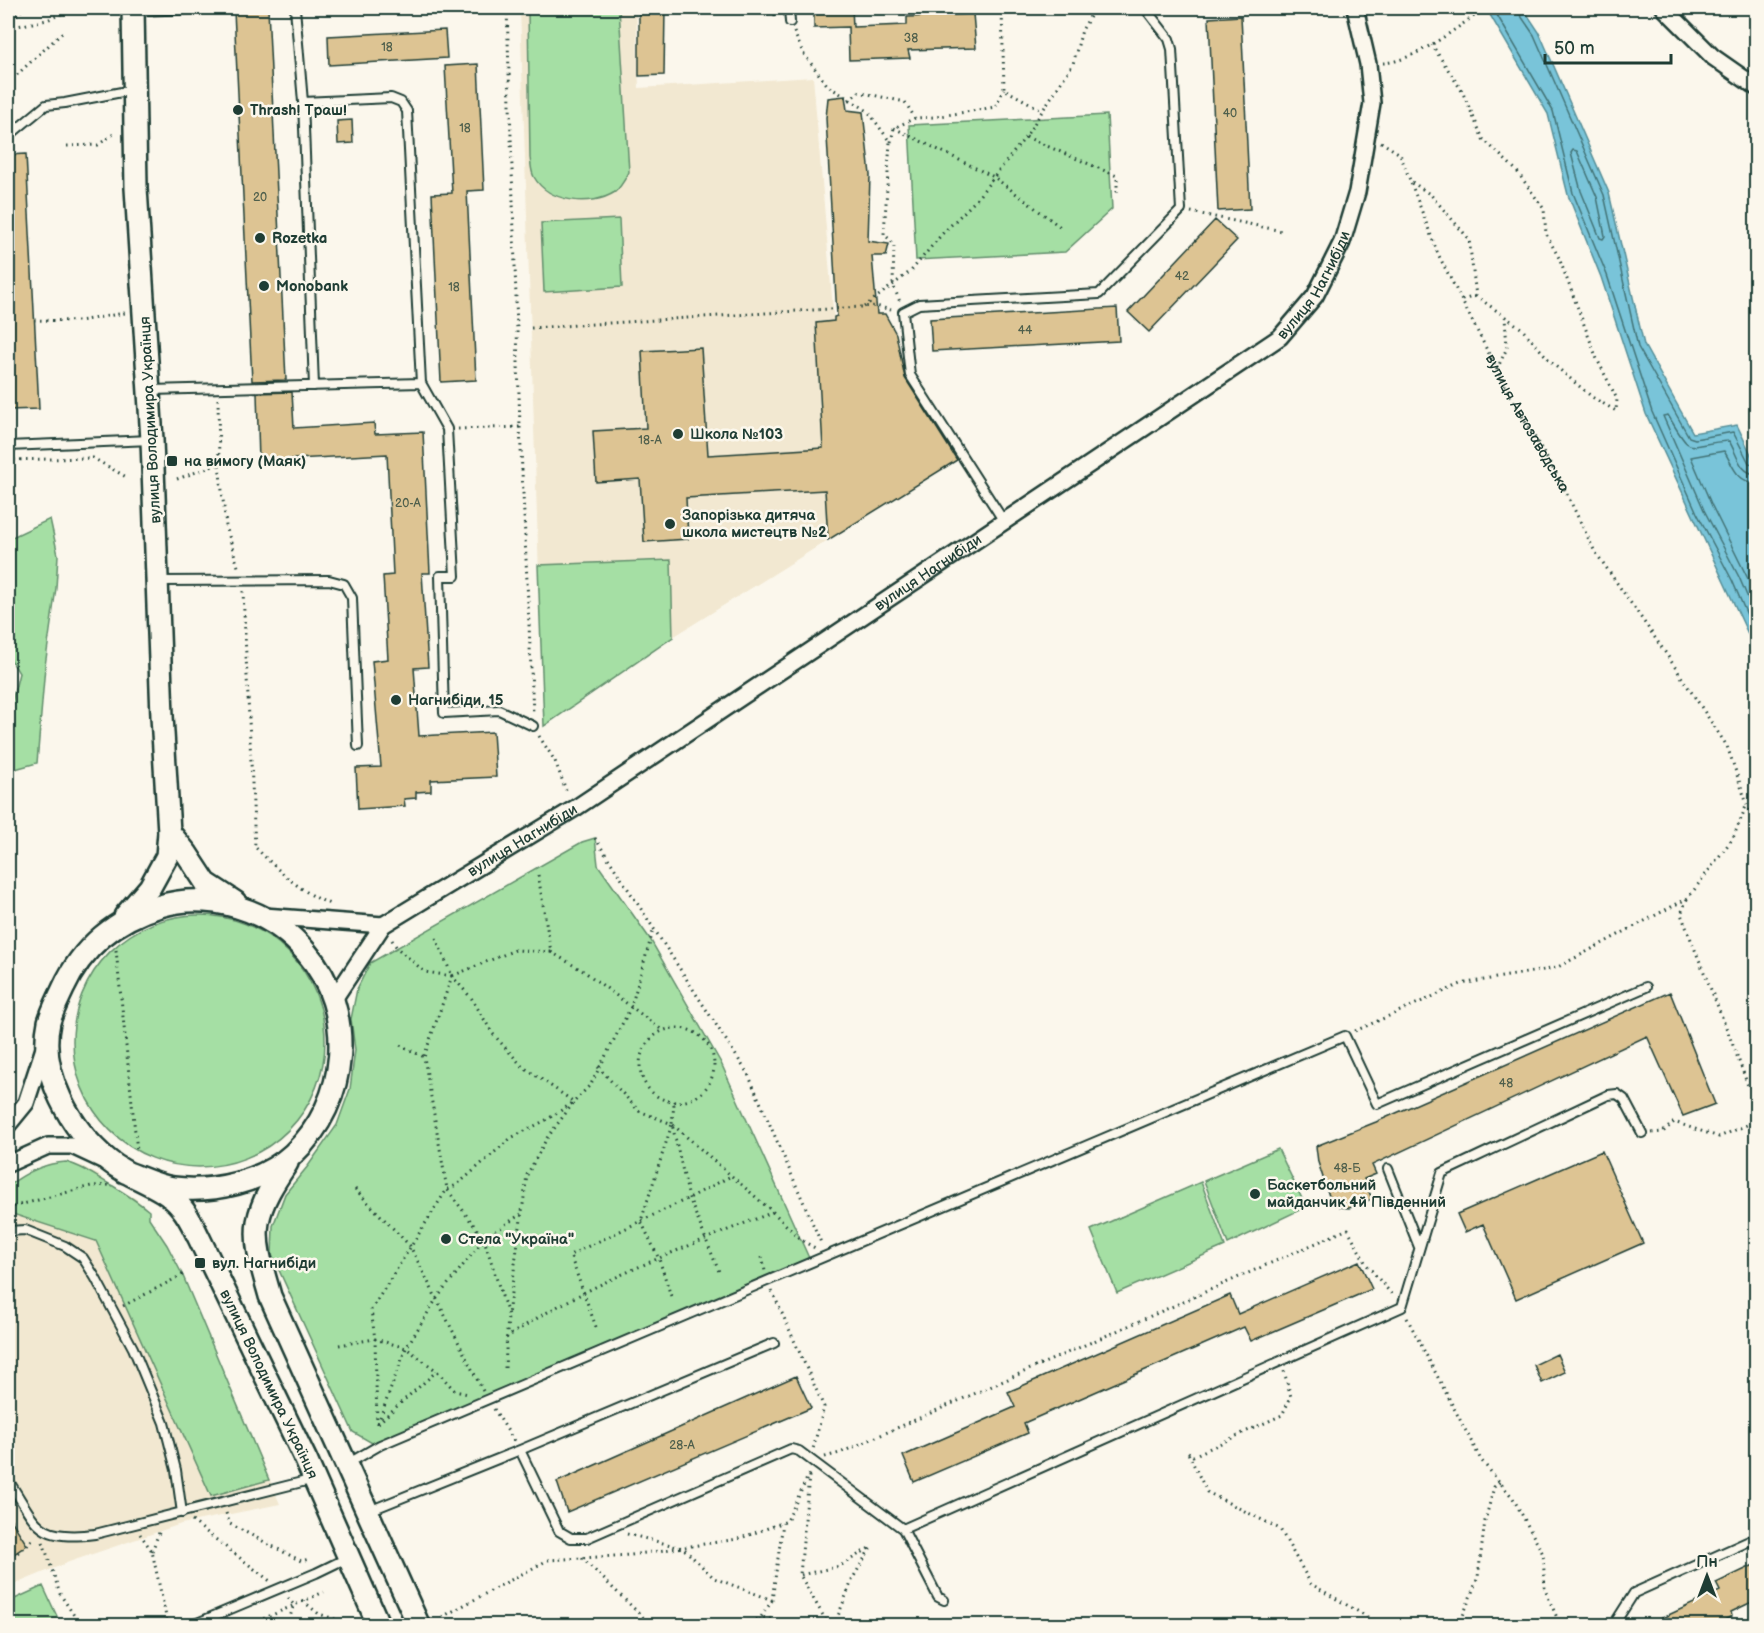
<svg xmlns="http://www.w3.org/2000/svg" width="1764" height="1633" font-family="'Balsamiq Sans',sans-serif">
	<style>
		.built { fill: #f2e8d1 }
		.green { fill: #a5dfa4; stroke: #628e6c; stroke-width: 1.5 }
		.water { fill: #79c4d9; stroke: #558e97; stroke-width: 1.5 }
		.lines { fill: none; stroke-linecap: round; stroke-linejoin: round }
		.shore { stroke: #437376; stroke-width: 1.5 }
		.building { fill: #ddc493; stroke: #1f3d34; stroke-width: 1.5 }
		.lane-casing { stroke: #1f3d34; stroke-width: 12 }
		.street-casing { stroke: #1f3d34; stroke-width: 20 }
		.secondary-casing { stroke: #1f3d34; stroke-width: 26 }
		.path { stroke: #1f3d34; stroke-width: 3; stroke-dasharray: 1.5 4.5; stroke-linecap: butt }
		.lane { stroke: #fbf7ec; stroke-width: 8 }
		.street { stroke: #fbf7ec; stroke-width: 15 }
		.secondary { stroke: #fbf7ec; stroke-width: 21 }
		.poi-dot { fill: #1f3d34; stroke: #fbf7ec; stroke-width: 2 }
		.labels { text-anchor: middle; stroke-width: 5; stroke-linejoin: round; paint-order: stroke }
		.number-label { font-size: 12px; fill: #4e5f4c }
		.poi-label { font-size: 15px; font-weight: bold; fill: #1f3d34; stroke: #fbf7ec; text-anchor: start }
		.street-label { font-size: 15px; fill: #1f3d34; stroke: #fbf7ec }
	</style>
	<rect width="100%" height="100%" fill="#fbf7ec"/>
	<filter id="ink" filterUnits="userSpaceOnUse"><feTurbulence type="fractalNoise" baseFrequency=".0167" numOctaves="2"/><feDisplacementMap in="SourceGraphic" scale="12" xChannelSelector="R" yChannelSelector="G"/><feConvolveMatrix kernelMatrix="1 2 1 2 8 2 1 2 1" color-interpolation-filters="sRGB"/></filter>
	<g filter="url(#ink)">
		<path class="built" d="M520,8h116l3,80 174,-11 21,244 -17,2 11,217 -155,97 -129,89z
			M66,1162l16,4 18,10 10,9 25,13 14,13v7l18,27 16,31 97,228 -99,20 -112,38 -61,25v-401l10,-8 32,-15z"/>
		<path class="green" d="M528,8h91l10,164c-4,7 -8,15 -14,20 -23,15 -66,11 -81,-15 -3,-5 -3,-13 -4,-19z
			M1107,115l5,94 -47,43 -149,8 -7,-135z
			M619,219l3,68 -78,5 -3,-69z
			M50,519l8,36 -2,33 -11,78 -8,97 -29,8v-53l11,-45 -11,-18 1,-35 -1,-1v-80z
			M671,560l2,77 -129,89 -6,-161z
			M595,838l3,27 52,74 71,124 88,195 -321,141 -116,44 -19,-11 -81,-177 1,-29 12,-32 23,-28 29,-41 13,-36 5,-39 -4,-31 6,-30 13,-26 212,-121z
			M73 1041a126 126 0 1 1 252 0a126 126 0 1 1-252 0Z
			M1278,1149l28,58 -78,37 -24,-63z
			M66,1162c21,6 28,14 47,24 13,8 24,15 36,25v7l18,27 16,31 86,204 -58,16 -115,-255 -86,-28 -2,2v-29c17,-13 36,-23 58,-24z
			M1201,1182l24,64 -108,47 -26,-63z
			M43,1586l18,39h-53v-23z"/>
		<path class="water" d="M1486,8h37l16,24 70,161 35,152 49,88 44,-8 19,40v186l-110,-237 -45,-137 -33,-82 -20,-81z"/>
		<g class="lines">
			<path class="shore" d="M1493,8l60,103 20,82 34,82 45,137 45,101 35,67 24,56
				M1519,8v5l15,22 70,160 34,152 51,90 6,2 38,-7 16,31 7,3
				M1573,150l4,1 20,46 8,39 -2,3 -3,-1 -19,-47 -10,-38z
				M1756,474c-17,-1 -19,-21 -27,-33 -44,2 -35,19 -61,-26l-5,1 41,94 35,67 17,40
				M1756,483c-20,-1 -23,-18 -32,-32l-33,6 21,49 44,89"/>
		</g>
		<path class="building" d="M639,8h26l-1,67 -25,1z
			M814,8h38l1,19 54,-2v-8l66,-3 3,34 -68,2 2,8 -61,2 -1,-33 -34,1z
			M268,9l18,371 -34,1 -18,-370z
			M1241,16l9,193 -32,2 -9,-193z
			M445,30l2,28 -118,7 -1,-29z
			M478,64l6,126 -17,1 9,189 -35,2 -9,-188 20,-1 -7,-127z
			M845,96l2,14 16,2 7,63 -2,66 21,3 -3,12h-14l5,58h8l11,20 9,44 52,82 -129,80 -3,-50 -139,8 2,41 -44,3 -4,-63 -44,3 -3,-51 53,-3 -4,-77 59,-3 7,107 115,-7 -7,-125 18,-2v-4l3,-1 -11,-198 2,-20z
			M352,120l1,23 -15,1 -1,-23z
			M26,154l13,255 -31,1v-255z
			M1215,220l22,20 -88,92 -21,-20z
			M1117,308l2,33 -187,10 -2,-32z
			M292,392l2,36 80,-5 1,11 48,-2 7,141h-8l6,94 -14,1 5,68 74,-4 3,45 -65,3v11l-15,1v6l-12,1 1,7 -47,3 -2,-41 25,-1 -9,-106 16,-2 -5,-83 10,-1 -6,-121 -128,7 -2,-68z
			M1670,992l45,112 -32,12 -36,-80 -275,129 4,9 -12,5 8,20 -23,9 -9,-1 -11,-11 -11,-34 -2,-16 60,-24z
			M1602,1151l41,92 -127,56 -33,-75 -18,8 -8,-18z
			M1359,1261l13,28 -121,52 -7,-14 -220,96 4,10 -114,49 -11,-26 112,-49 -7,-15 222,-97 8,19z
			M1557,1354l8,18 -23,11 -8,-18z
			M796,1376l15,32 -244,104 -10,-30z
			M8,1515l19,30 -19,13z
			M1756,1564v36l-25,12 1,4 -19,10h-68l75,-35 -4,-8z"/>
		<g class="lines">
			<g class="lane-casing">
				<path id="lane" d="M295,8l8,94 11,284
					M789,8l1,14
					M135,11l90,-3
					M303,102l88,-4 10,4 6,9 14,272
					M8,134h3l35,-29 19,-2 67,-13
					M151,390l270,-7 26,46 8,147h-15l4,137 55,-3 34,16
					M8,446l143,-6
					M1003,520l-93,-145 -7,-63 16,-8 180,-10 82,-84 -9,-161 -3,-10 -24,-31
					M159,581l170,-1 15,4 8,14 6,148
					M1388,1169l31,78
					M8,1231l17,-1 40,16 18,12 12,19 38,71 31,75 12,47 6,43
					M520,1450l39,81 12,7h16l204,-89 8,2 104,78 499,-222 40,-134 166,-78 9,-1 7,5 18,34
					M349,1463l31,-18 965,-409 32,68 269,-117
					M8,1480c30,45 27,61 87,54l219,-55
					M369,1511l151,-61 254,-107
					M903,1529l35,68 6,3
					M190,1626l126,-53 31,-15
					M1613,1626l21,-33 122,-55"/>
			</g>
			<g class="street-casing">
				<g id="street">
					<path d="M1664,8l49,49 43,30"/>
					<path d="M264,916l119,9"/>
					<path id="s2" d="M334,999l49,-74 194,-118 703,-470 35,-41 27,-54 15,-50 15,-89 -4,-39 -13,-56"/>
					<path d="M8,1125l18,-22 18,-55"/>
					<path d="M8,1164l40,-18h24l30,14"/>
				</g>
			</g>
			<g class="secondary-casing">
				<g id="secondary">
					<path d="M169,832l18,22 19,29 29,19"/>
					<path d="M125,916l25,-29 17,-31 2,-24 -7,-116 -10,-276 -16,-252 -3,-180"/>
					<path d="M287,1163c-12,18 -25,37 -29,59 -4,24 6,52 12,74l149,330"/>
					<path id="s3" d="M125,1172c15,5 32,14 48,16 40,5 90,-6 120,-34 56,-52 64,-143 13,-202 -15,-18 -34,-32 -57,-41 -28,-11 -60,-14 -89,-5 -44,13 -78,41 -97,83 -5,11 -11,22 -14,33 -11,51 22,108 60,139 22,18 54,24 72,46 8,9 13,21 18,31l107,222 73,166"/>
				</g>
			</g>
			<g class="path">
				<path d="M757,8l20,9"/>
				<path d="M1002,8l2,81 38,21"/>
				<path d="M1465,8l8,8"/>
				<path d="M8,9l11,-1"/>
				<path d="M8,24l15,-16"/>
				<path d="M8,28l39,-8 14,-6"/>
				<path d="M794,32l9,21 25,33 40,25 22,31 -6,92 10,10 -1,41 7,17"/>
				<path d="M1383,63c34,-2 75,-37 103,-55"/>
				<path d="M8,83l54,-50"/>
				<path d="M849,100l10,-8 46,10 10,16"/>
				<path d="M894,128l100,49 69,52"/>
				<path d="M1026,137l91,39v21"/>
				<path d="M891,142l3,-14 21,-10 20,-1 60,-10 9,-18"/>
				<path id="s1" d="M1381,142l19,12 38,100 73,143 51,87 32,66 73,105 60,91 20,58 9,20"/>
				<path d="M67,146l31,-1 17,-12"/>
				<path d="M1412,182l19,13 38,44 7,57 45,32 32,36 39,33 24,14 1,-12 -20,-40 -38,-101 -13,-24 -2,-25 -28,-39 -33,-31 -21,-48 -30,-46"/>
				<path d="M1191,212l91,19"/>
				<path d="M1462,300l14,-4"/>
				<path d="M864,307l47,-36 31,-37 33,-33 49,-62 49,-75 9,-34 13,-22"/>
				<path d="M34,320l45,1 46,-8"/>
				<path d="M531,328l345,-22 15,4"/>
				<path d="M1497,369l10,-21 -2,-31"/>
				<path d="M218,399l1,65 7,62 13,44"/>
				<path d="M520,427l13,286"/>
				<path d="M458,429l62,-2 -13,-419"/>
				<path d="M8,460l85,-2 35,20"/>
				<path d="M177,479l42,-15"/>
				<path d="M243,591l12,256c23,23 45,45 75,57"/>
				<path d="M539,736l16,25 11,29"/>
				<path d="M595,838l153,236 74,171"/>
				<path d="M1687,899l-6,15c25,65 53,129 75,195"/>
				<path d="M436,938l16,38 63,-26 36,2 -13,-77"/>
				<path d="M392,940l5,8 28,24 27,4"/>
				<path d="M116,950l21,201"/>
				<path d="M551,952l34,20 77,58"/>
				<circle cx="677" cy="1065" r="37"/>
				<path d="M1355,1031l106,-47 95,-16 132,-70 45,-60 14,-34"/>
				<path d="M400,1045l24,12"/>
				<path d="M598,1067l41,44 33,13 2,-20"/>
				<path d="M673,1125l100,87 28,28 14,8"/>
				<path d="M1652,1133l11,-1 11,-10 45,15 37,-16"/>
				<path d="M355,1189l55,57 73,145"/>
				<path d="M8,1208l83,-22 19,-1"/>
				<path d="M762,1257l3,14"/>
				<path d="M772,1291l52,116 -11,42"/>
				<path d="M671,1296l-12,-37 -18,-38 31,-97 17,74 31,76"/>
				<path d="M123,1306l63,-33"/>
				<path d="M1407,1318l74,142 32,38 30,56 2,36 13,30 8,6"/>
				<path d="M596,1327l-26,-72 119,-57 42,-22"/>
				<path d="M506,1338c79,-54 178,-90 267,-126"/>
				<path d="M339,1345l36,-6 31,9 31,23 18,20 13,3"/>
				<path d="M505,1368l3,-53 -24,-76 -37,-50 -23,-132 28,-81 20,23 21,35 29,32 52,36 -27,36 -20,37 -19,140"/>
				<path d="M1284,1371l7,26 -9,18 -89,41 -6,-5 20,41 73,37 31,55 72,42"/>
				<path d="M494,1409l20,32"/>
				<path d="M378,1423l28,-75 31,-50 47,-59 37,-25"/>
				<path d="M378,1423l59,-52"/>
				<path d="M377,1424l-2,-85 -4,-29 76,-121 10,-4 54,-47 37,-19 26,-17 17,-18 40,-77 23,-79"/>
				<path d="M825,1457l15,-4 508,-224 18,35 28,33"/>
				<path d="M809,1476l-9,99 29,51"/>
				<path d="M226,1513l4,11 71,37 8,-2"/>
				<path d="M192,1521l78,60"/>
				<path d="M140,1534l12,17 16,75"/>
				<path d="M627,1534l56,14 31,30 58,22 11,-77"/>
				<path d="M43,1542l17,52 21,32"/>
				<path d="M152,1551l8,-21"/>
				<path d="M582,1558l70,68"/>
				<path d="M8,1560l21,-16 5,-8"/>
				<path d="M801,1575l39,-9 31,-19 -18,31 -19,48"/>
				<path d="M303,1601l16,13 19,6"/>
				<path d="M442,1617l106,-57 83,-5 107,-16 49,-18 23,-49"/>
				<path d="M247,1626l77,-34"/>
				<path d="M287,1626l7,-21 -6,-7"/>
				<path d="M746,1626l15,-9 11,-16"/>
				<path d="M758,1626l3,-9 44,9"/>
				<path d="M1459,1626l19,-49 7,-56 9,-34 6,-5"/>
			</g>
			<use href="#lane" class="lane"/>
			<use href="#street" class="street"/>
			<use href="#secondary" class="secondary"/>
		</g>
	</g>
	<g class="poi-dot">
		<circle cx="238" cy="110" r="6"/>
		<circle cx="260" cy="238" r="6"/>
		<circle cx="264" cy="286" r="6"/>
		<circle cx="678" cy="434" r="6"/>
		<rect x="166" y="455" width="12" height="12" rx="3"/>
		<circle cx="670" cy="524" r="6"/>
		<circle cx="396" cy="700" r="6"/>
		<circle cx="1255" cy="1194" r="6"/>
		<circle cx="446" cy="1239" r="6"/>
		<rect x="194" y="1257" width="12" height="12" rx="3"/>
	</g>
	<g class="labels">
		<g class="number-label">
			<text x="911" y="42">38</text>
			<text x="387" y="51">18</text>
			<text x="1230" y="117">40</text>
			<text x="465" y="132">18</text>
			<text x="260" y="201">20</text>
			<text x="1182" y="280">42</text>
			<text x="454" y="291">18</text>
			<text x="1025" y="334">44</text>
			<text x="650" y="444">18-А</text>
			<text x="408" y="507">20-А</text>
			<text x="1506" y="1087">48</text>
			<text x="1347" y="1172">48-Б</text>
			<text x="682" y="1449">28-А</text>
		</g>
		<g class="poi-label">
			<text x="250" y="115">Thrash! Траш!</text>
			<text x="272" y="243">Rozetka</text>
			<text x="276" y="291">Monobank</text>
			<text x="690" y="439">Школа №103</text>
			<text x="184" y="466">на вимогу (Маяк)</text>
			<text x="682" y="520">Запорізька дитяча<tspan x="682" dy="17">школа мистецтв №2</tspan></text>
			<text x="408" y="705">Нагнибіди, 15</text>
			<text x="1267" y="1190">Баскетбольний<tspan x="1267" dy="17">майданчик 4й Південний</tspan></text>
			<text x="458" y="1244">Стела "Україна"</text>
			<text x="212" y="1268">вул. Нагнибіди</text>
		</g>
		<g class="street-label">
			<text dy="5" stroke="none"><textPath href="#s2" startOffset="1224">вулиця Нагнибіди</textPath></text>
			<text transform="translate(150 420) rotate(-93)" y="5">вулиця Володимира Українця</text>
			<text dy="5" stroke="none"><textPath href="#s1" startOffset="321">вулиця Автозаводська</textPath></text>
			<text dy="5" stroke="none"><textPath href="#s2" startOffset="738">вулиця Нагнибіди</textPath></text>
			<text dy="5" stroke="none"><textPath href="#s2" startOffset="252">вулиця Нагнибіди</textPath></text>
			<text dy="5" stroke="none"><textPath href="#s3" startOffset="1174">вулиця Володимира Українця</textPath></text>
		</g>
	</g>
	<rect width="1764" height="1633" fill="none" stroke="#fbf7ec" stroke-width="30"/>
	<rect x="15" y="15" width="1734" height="1603" fill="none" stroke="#1f3d34" stroke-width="2" filter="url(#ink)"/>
	<g transform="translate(1707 1576)" stroke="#fbf7ec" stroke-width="4.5" paint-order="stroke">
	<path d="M0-4.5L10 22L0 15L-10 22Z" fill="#1f3d34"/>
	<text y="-9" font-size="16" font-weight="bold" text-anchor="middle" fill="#1f3d34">Пн</text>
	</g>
	<path d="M1545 54v9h126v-9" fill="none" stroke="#1f3d34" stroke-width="3"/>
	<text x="1554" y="54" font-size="18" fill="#1f3d34" stroke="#fbf7ec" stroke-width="4.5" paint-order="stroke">50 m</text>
</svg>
